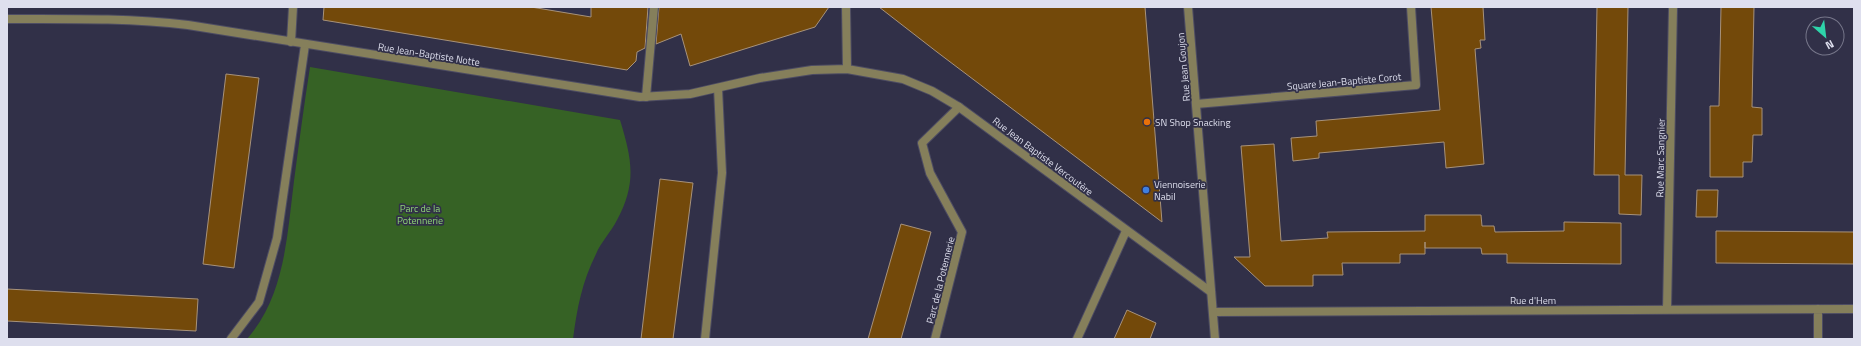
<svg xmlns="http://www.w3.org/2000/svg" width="1861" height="346" font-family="'Titillium Web',sans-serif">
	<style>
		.green { fill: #366225 }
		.building { fill: #73490a; stroke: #a7927b }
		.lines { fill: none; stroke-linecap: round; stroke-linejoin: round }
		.service-casing { stroke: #4d4c63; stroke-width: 10 }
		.minor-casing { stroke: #4d4c63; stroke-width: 10 }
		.tertiary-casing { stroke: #4d4c63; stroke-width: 10 }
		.service { stroke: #857f5b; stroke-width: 8 }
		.minor { stroke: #857f5b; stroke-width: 8 }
		.tertiary { stroke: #857f5b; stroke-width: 8 }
		.food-dot { fill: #e8710a; stroke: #313048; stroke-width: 1.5 }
		.shop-dot { fill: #3f7fe0; stroke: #313048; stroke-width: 1.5 }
		.labels { text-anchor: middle; stroke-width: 3.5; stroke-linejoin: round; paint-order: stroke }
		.street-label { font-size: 10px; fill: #dedfee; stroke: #313048 }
		.poi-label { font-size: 10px; fill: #dedfee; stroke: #313048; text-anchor: start }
		.park-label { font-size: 10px; fill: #8fd476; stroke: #313048 }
	</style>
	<rect width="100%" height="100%" fill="#313048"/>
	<path class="green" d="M310,67l310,53c12,39 17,63 -3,100 -6,12 -16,22 -21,34 -14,28 -19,54 -23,85h-326c38,-43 40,-103 47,-158 5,-38 10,-76 16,-114z"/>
	<path class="building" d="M324,7h207l60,10v-10h57l-3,41 -8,4 -1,9 -9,9 -304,-50z
		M659,7h170l-14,20 -125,39 -9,-32 -25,10z
		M879,7h266l17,215 -225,-170z
		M1431,7h52l2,33h-5l1,8 -6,1 9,115 -38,4 -2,-26 -125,11v5l-26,3 -2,-23 26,-2 -1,-15 124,-11z
		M1597,7h31l-3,168h17l-1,40 -22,-1v-39h-25z
		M1721,7h33l-2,100 10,1v27h-9l-1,27h-9v15h-33v-71h9z
		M226,74l33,4 -25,190 -31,-4z
		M1274,144l7,97 47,-3 -1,-6 98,-1v-16h56l1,11h12l1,6 69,-1v-9l57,1v41l-114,-1v-9h-25l-1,-6h-56v-6v12h-25v9h-58l1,12h-30v11h-48l-31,-29h16l-9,-111z
		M660,179l33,4 -20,156h-32z
		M1697,190h21l-1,27h-21z
		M901,224l30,8 -30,107h-33z
		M1716,231l138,1v32l-138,-1z
		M7,289l191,10 -2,32 -189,-10z
		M1127,310l29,13 -6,16h-36z"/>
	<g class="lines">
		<g class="service-casing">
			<path id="service" d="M646,97l8,-90
				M231,339l28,-37 18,-64 28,-193
				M705,339l17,-166 -4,-85
				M935,339l27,-107 -32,-59 -8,-30 37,-36
				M1077,339l49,-108"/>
		</g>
		<g class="minor-casing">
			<path id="minor" d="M846,7l1,62
				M7,19c61,0 121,-1 181,6l452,72 50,-3 70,-16 52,-8 35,-1 56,10 29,12 27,16 252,185
				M291,42l2,-35
				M1196,104l220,-19 -5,-78
				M1818,309v30
				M1667,310l6,-303
				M1213,312l641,-3"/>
		</g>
		<g class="tertiary-casing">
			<path id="tertiary" d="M1188,7l27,332"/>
		</g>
		<use href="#service" class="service"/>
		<use href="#minor" class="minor"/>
		<use href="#tertiary" class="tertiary"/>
	</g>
	<circle class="food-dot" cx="1147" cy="122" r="4"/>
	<circle class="shop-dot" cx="1146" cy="190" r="4"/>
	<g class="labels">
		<g class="street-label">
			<text transform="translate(429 54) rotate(9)" y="4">Rue Jean-Baptiste Notte</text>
			<text transform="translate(1183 67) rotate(-95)" y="4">Rue Jean Goujon</text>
			<text transform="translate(1344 81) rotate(-5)" y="4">Square Jean-Baptiste Corot</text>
			<text transform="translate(1043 156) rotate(37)" y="4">Rue Jean Baptiste Vercoutère</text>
			<text transform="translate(1660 158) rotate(-89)" y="4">Rue Marc Sangnier</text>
			<text transform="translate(940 280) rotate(-76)" y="4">Parc de la Potennerie</text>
			<text x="1533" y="304">Rue d'Hem</text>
		</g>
		<g class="poi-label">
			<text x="1155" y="126">SN Shop Snacking</text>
			<text x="1154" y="188">Viennoiserie<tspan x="1154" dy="12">Nabil</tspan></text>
		</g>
		<g class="park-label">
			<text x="420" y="212">Parc de la<tspan x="420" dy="12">Potennerie</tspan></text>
		</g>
	</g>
	<rect width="1861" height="346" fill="none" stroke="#dedfee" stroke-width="16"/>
	<g transform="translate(1825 36) rotate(152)"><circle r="19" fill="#313048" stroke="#76768a"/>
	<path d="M0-3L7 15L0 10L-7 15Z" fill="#2ed4aa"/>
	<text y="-6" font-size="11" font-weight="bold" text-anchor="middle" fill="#dedfee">N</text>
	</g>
</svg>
